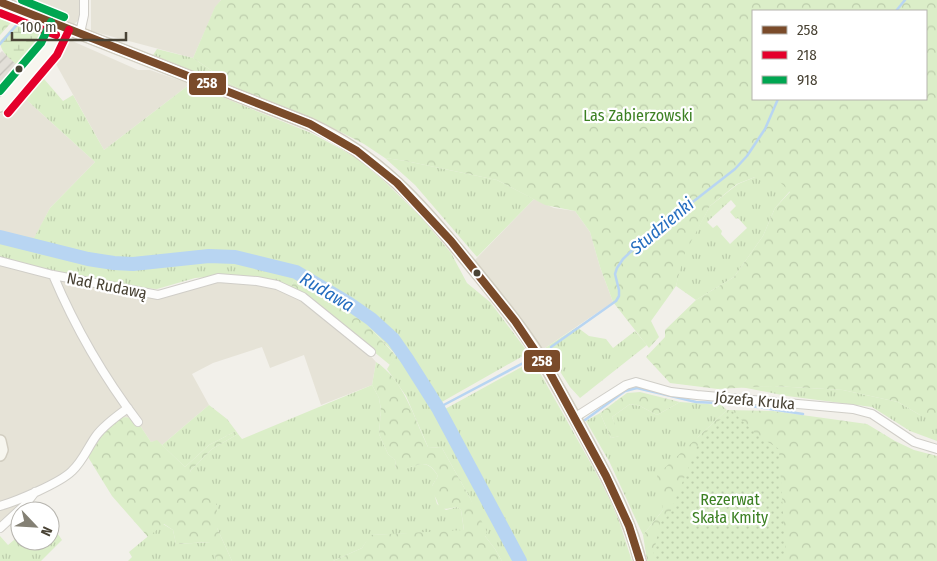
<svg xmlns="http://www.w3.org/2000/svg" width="937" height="561" font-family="'Fira Sans Condensed',sans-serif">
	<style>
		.residential { fill: #e6e3d7 }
		.industrial { fill: url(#industrial-furrows) }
		.grass { fill: url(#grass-tufts); fill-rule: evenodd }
		.forest { fill: url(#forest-crowns); fill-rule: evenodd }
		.wetland { fill: url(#wetland-marsh) }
		.park { fill: url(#park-dots) }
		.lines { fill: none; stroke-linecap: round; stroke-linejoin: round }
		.stream { stroke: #b8d5f2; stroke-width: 2.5 }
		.river { stroke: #b8d5f2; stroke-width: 14 }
		.street-casing { stroke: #d0cec8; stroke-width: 10 }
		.secondary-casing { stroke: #d2cec1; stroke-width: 14 }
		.street { stroke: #fdfdfc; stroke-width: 8 }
		.secondary { stroke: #f7f6ef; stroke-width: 11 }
		.bus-1-casing { stroke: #fff; stroke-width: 11 }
		.bus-2-casing { stroke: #fff; stroke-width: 11 }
		.bus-3-casing { stroke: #fff; stroke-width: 11 }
		.bus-1 { stroke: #7a4b2a; stroke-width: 8 }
		.bus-2 { stroke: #e4002b; stroke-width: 8 }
		.bus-3 { stroke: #00a651; stroke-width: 8 }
		.bus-dot { fill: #494335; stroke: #fff; stroke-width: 2 }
		.labels { text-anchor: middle; stroke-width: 4.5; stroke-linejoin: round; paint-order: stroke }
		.park-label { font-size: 16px; fill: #3c8023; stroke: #fff }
		.street-label { font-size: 16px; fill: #494335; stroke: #fff }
		.water-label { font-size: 18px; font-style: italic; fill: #256dbf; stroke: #fff }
		.line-badge { stroke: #fff; stroke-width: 2 }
		.badge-label { font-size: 14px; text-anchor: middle; font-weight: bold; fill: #fff }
	</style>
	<defs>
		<pattern id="industrial-furrows" width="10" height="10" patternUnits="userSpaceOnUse" patternTransform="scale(1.25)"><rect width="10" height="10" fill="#e2dfd8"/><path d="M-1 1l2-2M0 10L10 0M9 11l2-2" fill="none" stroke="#c3c1ba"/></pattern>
		<pattern id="grass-tufts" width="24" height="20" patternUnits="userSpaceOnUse" patternTransform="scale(1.25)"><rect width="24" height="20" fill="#dbeec8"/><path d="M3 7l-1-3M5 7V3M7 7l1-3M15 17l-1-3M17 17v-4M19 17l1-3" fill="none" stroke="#bdcdac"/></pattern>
		<pattern id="forest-crowns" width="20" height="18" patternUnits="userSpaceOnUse" patternTransform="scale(1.25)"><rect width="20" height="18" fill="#dbeec8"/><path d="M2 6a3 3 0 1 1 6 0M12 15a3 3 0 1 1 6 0" fill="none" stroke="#bdcdac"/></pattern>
		<pattern id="wetland-marsh" width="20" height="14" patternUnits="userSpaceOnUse" patternTransform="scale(1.25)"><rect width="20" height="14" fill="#dbeec8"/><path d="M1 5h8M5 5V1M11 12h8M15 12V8" fill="none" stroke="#bdcdac"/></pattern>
		<pattern id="park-dots" width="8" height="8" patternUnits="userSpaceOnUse" patternTransform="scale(1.25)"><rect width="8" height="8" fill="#dbeec8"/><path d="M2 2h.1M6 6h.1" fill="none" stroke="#bdcdac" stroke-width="1.8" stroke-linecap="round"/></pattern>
	</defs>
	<rect width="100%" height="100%" fill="#f2f0ea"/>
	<path class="residential" d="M22,0h59l-1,19 -6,5z
		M91,0h130l-6,8 -22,50 -102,-27z
		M70,40l68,30h12l40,14 -86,66 -52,-93z
		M19,93l76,69 -45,46 -16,31 -34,-8v-117z
		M534,199l20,9 21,3 15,21 10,35 13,35 -71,48 -69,-88z
		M2,264l129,30 33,4 52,-17 43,3 40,11 68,57 9,10 -4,23 -51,20 -17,-50 -34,13 -8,-21 -49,16 -21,11 17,31 -47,40 -5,-4 -6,1 -16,-24 -13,-1 -16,12 -38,43 -41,26 -27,28v-260z"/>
	<path class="industrial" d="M2,51l21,19 -23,26v-43z"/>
	<path class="grass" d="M157,49l36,9 46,31 -86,-34z
		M38,72l25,29 10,-6 31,55 86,-66 121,49 30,16 18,11 24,20 37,36 31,37 16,30 23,19 40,53 64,114 16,31 9,21 13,40h-130l-7,-12 -10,-13 -15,-38 -28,-50 -14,-1 -22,-51 -19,-27 9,-14 -33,-35 -44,-27 -25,-13 -3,7 -25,-7 -46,-4 -25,2 -38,11 -25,-2 -43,-7 -89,-22v-27l34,7 16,-30 45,-46 -76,-69zM523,356l4,8 -82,45 -5,-6z
		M385,158l21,3 91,19 37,19 -57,58 -62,-72z
		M755,177l23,2 12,12 -15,17 -12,28 -29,41 -38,23 -20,-14 7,-31 27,-49 28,-22zM731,200l5,6 -6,6 6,7 2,-1 9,10 -17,16 -9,-10 1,-3 -5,-6 -4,3 -6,-6z
		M577,327l12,9 17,3 7,9 22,-17 12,14 -67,53 -10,-11 -25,-39z
		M372,385l7,13 2,12 -2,24 9,20 7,6 1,9c17,3 27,-17 42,7l-6,10 5,18 9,6 11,-3 4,3 3,21 -93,4 -9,13 -29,13h-101l-15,-33v-22l-27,-35 22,-22 26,-15 4,5z
		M774,386l69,4 55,12 22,13h17v26l-27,-10 -38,-24 -85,-11 -46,-9z
		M680,402l41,3 6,5 -29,27 -35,73 -20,25 -33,-72 -24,-42 14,-8 11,25 8,-2 -7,-19 18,-13 10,2 17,9z
		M209,405l18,14 9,12 -27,14 -24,22 -23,-22z
		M50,522l12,18 -21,21h-41v-25l8,9 12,-10v6h30z
		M163,524l10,6 3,14 35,-2 6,19h-89l4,-4 -3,-5z"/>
	<path class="forest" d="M221,0h716v415h-17l-22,-13 -55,-12 -69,-4 -56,3 -48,-6 -24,-26 19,-20v-7l31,-30 38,-23 29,-41 12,-28 15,-16 -12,-12 -11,5 -12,-8 -18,7 -27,22 -26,49 -8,31 -25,35 8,16 -10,11 -36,-46 -13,-35 -10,-35 -15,-21 -30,-6 -48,-25 -91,-19 -21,-3 -21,-14 -51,-26 -74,-29 -46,-31 22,-51zM753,11h173v88h-173z
		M0,11l16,6 -16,18z
		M294,280l25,13 44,27 33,36 -6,9 -84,-69 -15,-9z
		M376,362c28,18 38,56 52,85l14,1 28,50 17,34 -2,4 10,13 7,12h-169l29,-13 8,-13 94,-5 -3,-20 -4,-3c-25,6 -14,-4 -26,-15l1,-6 6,-10c-14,-24 -25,-4 -42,-6l-1,-10 -7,-6 -9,-20 2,-24 -2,-12 -7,-13z
		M640,392l40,10 -23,13 -17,-9 -10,-2 -18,13 8,19 -9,2 -11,-25 27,-20z
		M727,410l46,1 94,13 28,17 19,9 23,6v105h-290l-4,-26 20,-25 -6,-35z
		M122,417l13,1 16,24 6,-2 28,27 24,-22 27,-14 2,3 -26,15 -22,22 17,15 10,20v22l15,33h-15l-7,-19 -34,2 -3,-14 -9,-6 -16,13 -36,-41 -24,-39 18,-28z"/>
	<path class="wetland" d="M21,18l24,10c7,17 -11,30 -22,42 -8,-8 -23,-16 -23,-29z"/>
	<path class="park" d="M731,410l26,25 22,14 7,112h-134l8,-38 9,-8 32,-78z"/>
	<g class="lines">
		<path class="stream" d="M896,11l9,-11
			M0,44l22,-25
			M551,347l65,-46 3,-5v-6l-4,-16 2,-6 6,-9 35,-33 27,-18 50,-39 12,-13 18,-27 13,-30
			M744,405l59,9
			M438,408l89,-47
			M585,420l40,-29 12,-3 59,14 44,2"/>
		<path class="river" d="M0,237l88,22 26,4 19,1 76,-8 26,1 61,15 52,31 23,16 22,20 14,20 31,49 82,153"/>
		<g class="street-casing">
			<path id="street" d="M80,33l4,-18v-15
				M0,261l53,14 105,20 60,-17 39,3 20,4 26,12 68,55
				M53,275c22,52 50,101 85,147
				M574,418l52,-33 10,-3 35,10 26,3 156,14 19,5 42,28 23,7
				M0,506c17,-5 60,-23 72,-35 11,-10 16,-24 24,-35 8,-11 21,-20 32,-28
				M0,528l25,-23 10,-13"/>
		</g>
		<g class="secondary-casing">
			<path id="secondary" d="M0,2l310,122c68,31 112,81 158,138 21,26 43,52 62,80 19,27 34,57 50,85 23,43 48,86 60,134
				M0,106l49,-57 11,-23
				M0,441l2,9 -2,5"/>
		</g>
		<use href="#street" class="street"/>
		<use href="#secondary" class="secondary"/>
		<g class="bus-1-casing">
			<path id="bus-1" d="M0,2l310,122 47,27 40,32 54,58 64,80 35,52 56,103 23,50 11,35"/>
		</g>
		<g class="bus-2-casing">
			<path id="bus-2" d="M0,13l56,22
				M8,113l49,-58 12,-25"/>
		</g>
		<g class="bus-3-casing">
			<path id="bus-3" d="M22,0l42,17
				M0,91l41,-48 10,-21"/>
		</g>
		<use href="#bus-1" class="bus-1"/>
		<use href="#bus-2" class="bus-2"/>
		<use href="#bus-3" class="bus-3"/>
	</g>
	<g class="bus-dot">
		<circle cx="19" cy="69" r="4.5"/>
		<circle cx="477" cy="273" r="4.5"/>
	</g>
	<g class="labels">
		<g class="park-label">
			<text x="638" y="121">Las Zabierzowski</text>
			<text x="730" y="505">Rezerwat<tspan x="730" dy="18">Skała Kmity</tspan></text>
		</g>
		<g class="street-label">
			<text transform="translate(107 285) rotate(11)" y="6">Nad Rudawą</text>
			<text transform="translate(755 400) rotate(5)" y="6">Józefa Kruka</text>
		</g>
		<g class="water-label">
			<text transform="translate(662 226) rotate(-40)" y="6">Studzienki</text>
			<text transform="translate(327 292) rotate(31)" y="6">Rudawa</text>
		</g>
	</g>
	<g class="line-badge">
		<rect x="188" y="72" width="39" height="24" rx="5" fill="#7a4b2a"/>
		<rect x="523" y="349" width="38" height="24" rx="5" fill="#7a4b2a"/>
	</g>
	<g class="badge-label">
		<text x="207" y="88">258</text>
		<text x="542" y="366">258</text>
	</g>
	<rect x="752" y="10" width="175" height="90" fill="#ffffff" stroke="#b6b4ae"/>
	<rect x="762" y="26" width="25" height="8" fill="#7a4b2a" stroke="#b6b4ae"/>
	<text x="797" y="35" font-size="15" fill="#494335">258</text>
	<rect x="762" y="51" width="25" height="8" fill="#e4002b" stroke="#b6b4ae"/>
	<text x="797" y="60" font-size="15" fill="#494335">218</text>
	<rect x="762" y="76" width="25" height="8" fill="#00a651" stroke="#b6b4ae"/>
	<text x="797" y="85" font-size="15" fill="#494335">918</text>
	<g transform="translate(35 526) rotate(115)"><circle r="24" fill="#ffffff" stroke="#b6b4ae"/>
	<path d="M0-4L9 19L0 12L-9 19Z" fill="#848074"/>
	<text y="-8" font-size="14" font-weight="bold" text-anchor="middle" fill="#494335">N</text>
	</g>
	<path d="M12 32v8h114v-8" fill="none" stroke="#494335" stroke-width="2.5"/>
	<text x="20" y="32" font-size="15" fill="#494335" stroke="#ffffff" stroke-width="4" paint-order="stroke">100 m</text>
</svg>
